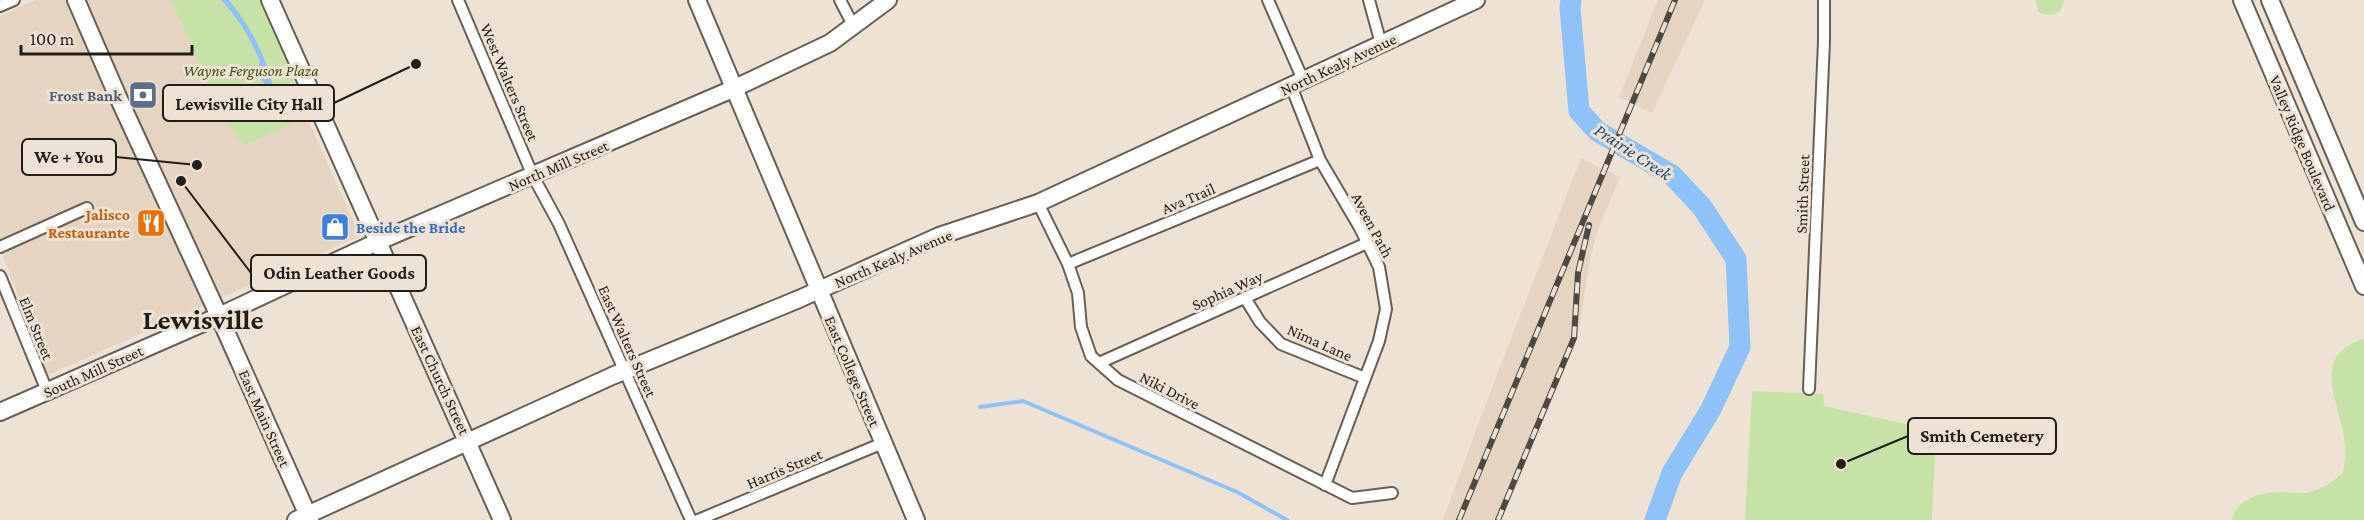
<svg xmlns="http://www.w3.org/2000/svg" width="2364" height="520" font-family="'Crimson Pro',serif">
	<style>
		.built { fill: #e5d4c1 }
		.green { fill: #c7e2a7 }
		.water { fill: #8ec2f9 }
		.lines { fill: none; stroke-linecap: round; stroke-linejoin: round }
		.stream { stroke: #8ec2f9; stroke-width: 4 }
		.river { stroke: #8ec2f9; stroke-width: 21 }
		.street-casing { stroke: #695f54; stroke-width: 14 }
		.secondary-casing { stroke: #695f54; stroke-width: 20 }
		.street { stroke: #fff; stroke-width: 10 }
		.secondary { stroke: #fff; stroke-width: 16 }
		.rail-casing { stroke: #4e4942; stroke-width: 6 }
		.rail { stroke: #eee2d5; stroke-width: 4; stroke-dasharray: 11; stroke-linecap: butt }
		.labels { text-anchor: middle; stroke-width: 6; stroke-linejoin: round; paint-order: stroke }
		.street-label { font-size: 16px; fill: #211d18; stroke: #eee2d5 }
		.park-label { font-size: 16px; font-style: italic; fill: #3c5216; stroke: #eee2d5 }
		.service-label { font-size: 16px; font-weight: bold; fill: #4e5e75; stroke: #eee2d5; text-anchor: end }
		.food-label { font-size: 16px; font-weight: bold; fill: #c56008; stroke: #eee2d5; text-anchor: end }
		.shop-label { font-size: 16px; font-weight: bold; fill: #366cbe; stroke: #eee2d5; text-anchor: start }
		.water-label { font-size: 18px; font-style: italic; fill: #1c4b77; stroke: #eee2d5 }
		.town-label { font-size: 28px; font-weight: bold; fill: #211d18; stroke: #eee2d5 }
		.leader { fill: none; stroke: #211d18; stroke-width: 2 }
		.callout-dot { fill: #211d18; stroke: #eee2d5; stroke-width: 2 }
		.callout { fill: #eee2d5; stroke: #211d18; stroke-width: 2 }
		.callout-label { font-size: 18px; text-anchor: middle; font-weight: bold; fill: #211d18 }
	</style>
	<rect width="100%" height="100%" fill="#eee2d5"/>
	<path class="built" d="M36,0h218l106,236 -312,139 -48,-127v-232z
		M1658,0h47l-53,113 -33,-16z
		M1581,158l39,19 -23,56 -7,27 -12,76 -76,184h-59l42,-114z"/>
	<path class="green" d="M171,0h99l49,111 -75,35 -22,-32z
		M2036,0h28c-3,16 -11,17 -26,12z
		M2364,339v181h-132c5,-24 34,-29 54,-28 7,0 13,2 19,1 16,-3 26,-10 38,-20 3,-16 3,-30 -1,-46 -8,-36 -27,-73 22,-88z
		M1752,391l71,3 1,12 112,25 -4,89h-187z"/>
	<path class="water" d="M221,0h8c27,33 44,70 48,112l-7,4 -5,-31 -9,-14 4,-9c-9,-23 -22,-44 -39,-62z"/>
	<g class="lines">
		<path class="stream" d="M980,407l43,-6 214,91 50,28"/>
		<path class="river" d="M1571,0l-1,8 9,103 18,20 75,44 30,32 34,52 4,88 -29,62 -39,64 -17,47"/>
		<g class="street-casing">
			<path id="street" d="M458,0l75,176 26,48 132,296
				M840,0l14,27
				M1268,0l35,80
				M1369,0l12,44
				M0,6l14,-6
				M1291,86l29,74 40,68 19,39 7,42 -7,32 -54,144
				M1038,203l30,61 10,29 3,34 10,29 27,24 234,118 40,-5
				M0,247l87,-39
				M1068,264l252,-104
				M0,276l47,115
				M1245,298l15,24 21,22 84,34
				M1099,363l268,-120
				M1809,389l15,-348v-41
				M698,520l185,-77"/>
		</g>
		<g class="secondary-casing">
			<path id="secondary" d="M76,0l42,97 101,219 91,204
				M270,0l232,520
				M697,0l219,520
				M2242,0l122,286
				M2270,0l94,222
				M0,412l219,-96 158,-74 358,-154 95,-45 58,-43
				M296,520l316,-144 187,-77 140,-63 99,-33 438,-203"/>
		</g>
		<use href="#street" class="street"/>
		<use href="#secondary" class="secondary"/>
		<g class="rail-casing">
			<path id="rail" d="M1459,520l216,-520
				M1498,520l76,-182 4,-65 11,-48"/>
		</g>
		<use href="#rail" class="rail"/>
	</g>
	<defs>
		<g id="bank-square" transform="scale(1.5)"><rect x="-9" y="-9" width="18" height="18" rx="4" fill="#5c6f8a" stroke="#eee2d5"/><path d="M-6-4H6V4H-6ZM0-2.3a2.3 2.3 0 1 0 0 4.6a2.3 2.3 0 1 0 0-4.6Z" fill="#fff"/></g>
		<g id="restaurant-square" transform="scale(1.5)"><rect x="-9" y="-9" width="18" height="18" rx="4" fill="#e8710a" stroke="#eee2d5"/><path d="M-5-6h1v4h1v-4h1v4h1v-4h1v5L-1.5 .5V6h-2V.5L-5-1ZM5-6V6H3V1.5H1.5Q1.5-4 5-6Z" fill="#fff"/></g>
		<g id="shop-square" transform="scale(1.5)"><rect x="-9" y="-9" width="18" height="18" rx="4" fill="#3f7fe0" stroke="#eee2d5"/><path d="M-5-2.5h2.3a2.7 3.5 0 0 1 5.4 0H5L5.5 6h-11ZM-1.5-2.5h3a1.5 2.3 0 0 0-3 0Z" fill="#fff"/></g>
	</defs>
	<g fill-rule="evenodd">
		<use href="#bank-square" x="143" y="95"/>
		<use href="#restaurant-square" x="151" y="223"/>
		<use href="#shop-square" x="335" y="227"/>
	</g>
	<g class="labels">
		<g class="street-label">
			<text transform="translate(1338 64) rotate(-25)" y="6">North Kealy Avenue</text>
			<text transform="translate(510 82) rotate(67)" y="6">West Walters Street</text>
			<text transform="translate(2303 143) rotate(67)" y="6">Valley Ridge Boulevard</text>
			<text transform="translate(558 165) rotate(-23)" y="6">North Mill Street</text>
			<text transform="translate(1802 194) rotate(-88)" y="6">Smith Street</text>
			<text transform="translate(1188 198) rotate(-23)" y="6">Ava Trail</text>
			<text transform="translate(1373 225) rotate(62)" y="6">Aveen Path</text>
			<text transform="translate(893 258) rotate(-23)" y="6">North Kealy Avenue</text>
			<text transform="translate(1227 290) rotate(-24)" y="6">Sophia Way</text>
			<text transform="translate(37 328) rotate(68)" y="6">Elm Street</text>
			<text transform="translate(628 341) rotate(66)" y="6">East Walters Street</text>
			<text transform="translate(1320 342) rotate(24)" y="6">Nima Lane</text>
			<text transform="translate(93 371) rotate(-24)" y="6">South Mill Street</text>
			<text transform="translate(853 371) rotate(67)" y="6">East College Street</text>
			<text transform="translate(441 380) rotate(65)" y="6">East Church Street</text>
			<text transform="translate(1170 390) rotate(27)" y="6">Niki Drive</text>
			<text transform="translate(265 418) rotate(66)" y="6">East Main Street</text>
			<text transform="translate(784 468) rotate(-23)" y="6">Harris Street</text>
		</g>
		<g class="park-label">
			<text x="251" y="76">Wayne Ferguson Plaza</text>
		</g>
		<g class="service-label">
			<text x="122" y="101">Frost Bank</text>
		</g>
		<g class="food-label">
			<text x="130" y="220">Jalisco<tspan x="130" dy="18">Restaurante</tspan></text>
		</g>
		<g class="shop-label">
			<text x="356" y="233">Beside the Bride</text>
		</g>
		<g class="water-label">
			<text transform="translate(1633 152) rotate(33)" y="6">Prairie Creek</text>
		</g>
		<g class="town-label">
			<text x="203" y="329">Lewisville</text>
		</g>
	</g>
	<path class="leader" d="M416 64L334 103M197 165L116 157M181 181L251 273M1841 464L1908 436"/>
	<g class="callout-dot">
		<circle cx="416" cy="64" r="6"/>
		<circle cx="197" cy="165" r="6"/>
		<circle cx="181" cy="181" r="6"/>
		<circle cx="1841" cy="464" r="6"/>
	</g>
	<g class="callout">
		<rect x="163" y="85" width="171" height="36" rx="6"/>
		<rect x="22" y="139" width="94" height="36" rx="6"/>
		<rect x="251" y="255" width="175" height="36" rx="6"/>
		<rect x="1908" y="418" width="148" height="36" rx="6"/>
	</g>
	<g class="callout-label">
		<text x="249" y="110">Lewisville City Hall</text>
		<text x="69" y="163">We + You</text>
		<text x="339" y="279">Odin Leather Goods</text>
		<text x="1982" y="442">Smith Cemetery</text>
	</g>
	<path d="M21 45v9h171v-9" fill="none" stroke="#211d18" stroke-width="3"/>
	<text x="30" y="45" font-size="18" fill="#211d18" stroke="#eee2d5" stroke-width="4.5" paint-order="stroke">100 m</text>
</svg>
